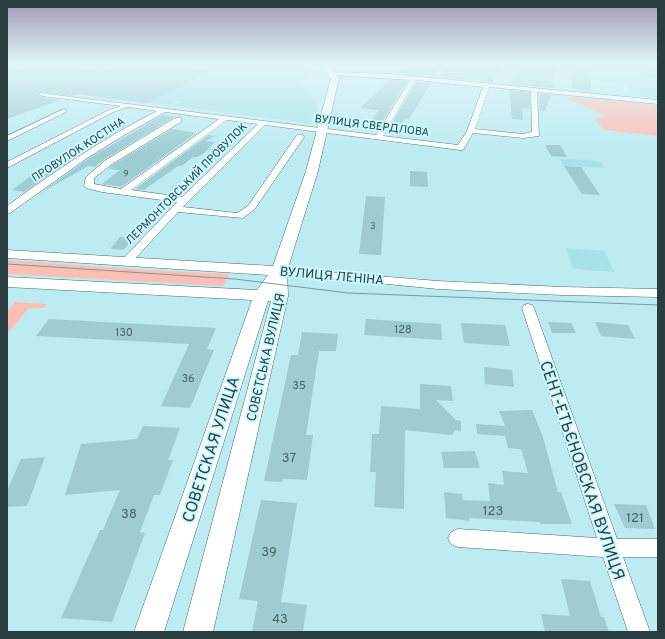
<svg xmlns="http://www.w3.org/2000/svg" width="665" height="639" font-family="Overpass,sans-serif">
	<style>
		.built { fill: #a8e2e9 }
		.green { fill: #febeb3 }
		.building { fill: #9eccd2 }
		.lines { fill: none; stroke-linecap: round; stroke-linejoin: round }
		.minor-casing { stroke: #406c71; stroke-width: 1 }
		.major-casing { stroke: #406c71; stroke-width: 1 }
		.minor { fill: #fff; fill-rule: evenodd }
		.major { fill: #fff; fill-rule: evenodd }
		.tram { stroke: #789a9f; stroke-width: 1 }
		.labels { text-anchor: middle; stroke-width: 4; stroke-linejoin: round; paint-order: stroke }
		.far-number-label { font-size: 9px; fill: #476164 }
		.far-street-label { font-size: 11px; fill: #2a3d40; stroke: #c9f9ff }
		.number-label { font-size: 11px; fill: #476164 }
		.street-label { font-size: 13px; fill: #2a3d40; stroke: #c9f9ff }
		.near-number-label { font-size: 13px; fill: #476164 }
		.near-street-label { font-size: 16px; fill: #2a3d40; stroke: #c9f9ff }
	</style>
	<rect width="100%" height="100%" fill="#bcebf1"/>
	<path class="built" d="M7,65h239l-19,8h2l22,-8 55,2 9,5 -7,2 -10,9 1,3 14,6 -5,3 5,2 5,10 -9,16 -138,-17 9,-4 -8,-2 5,2 -10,4 -65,-8 18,-8 -10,-2 -18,8 -51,-5 -34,20z
		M422,65h236v32l-26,-2 -2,-12z
		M560,159l31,1 11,3 2,5 -40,-2z
		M566,248l39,3 9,21 -41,-3z"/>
	<path class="green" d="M572,97l86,8v31l-53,-6 -10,-10 9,-5 -38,-17z
		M7,260l138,10 85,4 -7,12 -216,-12z
		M15,302l32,2 -3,4h-15l-22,26v-23z"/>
	<path class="building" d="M39,65l63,7 18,-7h32l59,6 -63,32 -71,-9 -4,2 -33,-4 -2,3 3,2 19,3 -53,19v-51l18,2z
		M448,65h54l-10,17 -54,-5z
		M515,65h42l-5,18h3l-2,5 -42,-4z
		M574,65h17v26l-19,-2z
		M640,65h18v13l-14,-1z
		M404,66h11l24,3 -4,8 -37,-4z
		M391,80l16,1 -25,41 -11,-1 8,-11 -19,-2z
		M416,82l15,1 -22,36h-4l-3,5 -10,-1z
		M510,90l20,2v17l-8,-1 1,12 -11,-1 -2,-21h-1z
		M539,94l12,1 -6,16 -6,-1z
		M162,115l12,2 -69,42 -10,8 -7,-1 -49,28 49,-35z
		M122,125h5l-48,29 -55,38 -12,-2 20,-15z
		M172,129l24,4 -75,54 -19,-3 18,-14 -12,-1 5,-4z
		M209,135l6,1 -9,5 9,1 -11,11 -7,4h-4l-11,9h-4l-34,24 -9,-1z
		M545,145h15l7,12 -16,-1z
		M564,166l17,1 19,28 -18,-1z
		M410,171l17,1 1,15 -18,-1z
		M366,196l19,1 -4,58 -22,-1z
		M120,237h16l-13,13 -13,-1z
		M49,319l167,9 -9,21 7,1 -24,58 -29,-2 28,-62 -153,-8z
		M366,319l75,5 1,16 -78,-5z
		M548,322l23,1 5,10h-24z
		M595,322l33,3 7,14 -34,-3z
		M461,323l44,2 5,21 -46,-3z
		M302,332l36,2 -2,17h-17l-13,84h7l-6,45 -24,-1 -1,3 -18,-1 27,-126h7z
		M484,367l28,3 2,17 -29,-3z
		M420,384l31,2 2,15 -17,-1 20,20 5,1v10l-6,-1 -3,5 -47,-5 -1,79 -30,-2 2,-35h-6l2,-38h7l2,-28 39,3z
		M532,410l11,27 15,55h3l11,32h-32v-2l-71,-4 1,3 -24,-3 -2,-26 18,2 1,6 27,1 -2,-18 16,2 -2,-14 26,2 -7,-24 -13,-1 -3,-12 -28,-2 -1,-10 29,2 -6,-15z
		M143,426l37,2 -12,32h5l-13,35h-6l-14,37 5,1 -33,89 -51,-4 39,-88h3l17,-40 -55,5 16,-51 56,-5z
		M475,451l5,17h-36l-3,-16z
		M45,457l-18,49 -20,1v-16l14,-32z
		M261,500l36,3 -16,99 26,3 -4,27h-51l6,-31 -19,-2z
		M614,504l32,1 9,24 -30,-1z
		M561,579l29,2 11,36h3l5,15h-64l-4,-18 29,2z"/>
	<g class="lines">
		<g class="minor-casing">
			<path id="minor" d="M330,72l61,2 267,26v4l-121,-12 2,44 -16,2 -50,-5 -10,17h-3l-195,-25 -82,82 54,6 11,-7 49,-71h6l1,2 -50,73 -11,8 -65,-6 -47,51h-8l-2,-2 2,-2 54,-57 -75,-10 -16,-4 -2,-2 2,-9 20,-17 69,-42h6v4l-69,42 -18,14v6l27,5 98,-70 -54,-7 -39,22 -39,24 -77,55 -3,1v-8c48,-35 97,-68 150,-95l-29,-4 -15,5 -106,56v-6l102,-52 12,-4 -79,-10 -2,-1v-2l336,42 34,-55 -78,-5 -2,-1zM415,80l68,7 -16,44 -9,14 -75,-9zM489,87l42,4 1,41 -9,2 -48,-5zM227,120l31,4 -76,73 -51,-7z
				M64,109l2,1v2l-59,29v-5z
				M279,268l159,13 124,6 96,2v8l-96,-2 -124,-6 -163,-16 -2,-2 2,-2z
				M528,304l4,1 2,3 83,231h41v18h-35l27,75h-22l-25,-75 -145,-10 -7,-3 -3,-6 3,-6 7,-3 139,9 -75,-230 2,-3z"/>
		</g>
		<g class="major-casing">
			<path id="major" d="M319,65h8l12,13 -21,93 -31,100 1,25 -75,336h-30l88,-331h-3l-104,331h-30l118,-332 -245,-13v-10l250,13 11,-15 -261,-17v-8l266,16 33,-95 25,-93z"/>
		</g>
		<use href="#minor" class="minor"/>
		<use href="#major" class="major"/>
		<path class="tram" d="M7,264l228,15 113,14 310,12"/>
	</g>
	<linearGradient id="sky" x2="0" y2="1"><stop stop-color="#a099b2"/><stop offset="0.42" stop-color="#e1f6f9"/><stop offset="1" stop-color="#e1f6f9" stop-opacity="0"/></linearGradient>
	<rect width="665" height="154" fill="url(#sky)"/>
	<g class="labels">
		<g class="far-number-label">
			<text x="126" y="177">9</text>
			<text x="373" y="229">3</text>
		</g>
		<g class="far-street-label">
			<text transform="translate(372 125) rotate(7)" y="4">ВУЛИЦЯ СВЕРДЛОВА</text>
			<text transform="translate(78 149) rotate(-33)" y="4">ПРОВУЛОК КОСТІНА</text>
			<text transform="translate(186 183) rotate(-45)" y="4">ЛЕРМОНТОВСЬКИЙ ПРОВУЛОК</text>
		</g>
		<g class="number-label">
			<text x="403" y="333">128</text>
			<text x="124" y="336">130</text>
			<text x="188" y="382">36</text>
			<text x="299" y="389">35</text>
		</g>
		<g class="street-label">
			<text transform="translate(332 275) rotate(5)" y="5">ВУЛИЦЯ ЛЕНІНА</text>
			<text transform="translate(265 357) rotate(-77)" y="5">СОВЄТСЬКА ВУЛИЦЯ</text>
		</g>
		<g class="near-number-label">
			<text x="289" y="462">37</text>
			<text x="493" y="515">123</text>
			<text x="129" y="518">38</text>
			<text x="635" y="522">121</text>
			<text x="269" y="556">39</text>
			<text x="280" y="623">43</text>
		</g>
		<g class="near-street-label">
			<text transform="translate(210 449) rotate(-72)" y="6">СОВЕТСКАЯ УЛИЦА</text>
			<text transform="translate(583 470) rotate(71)" y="6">СЕНТ-ЕТЬЄНОВСКАЯ ВУЛИЦЯ</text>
		</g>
	</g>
	<rect width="665" height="639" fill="none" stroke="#2a3d40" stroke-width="16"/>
</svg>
